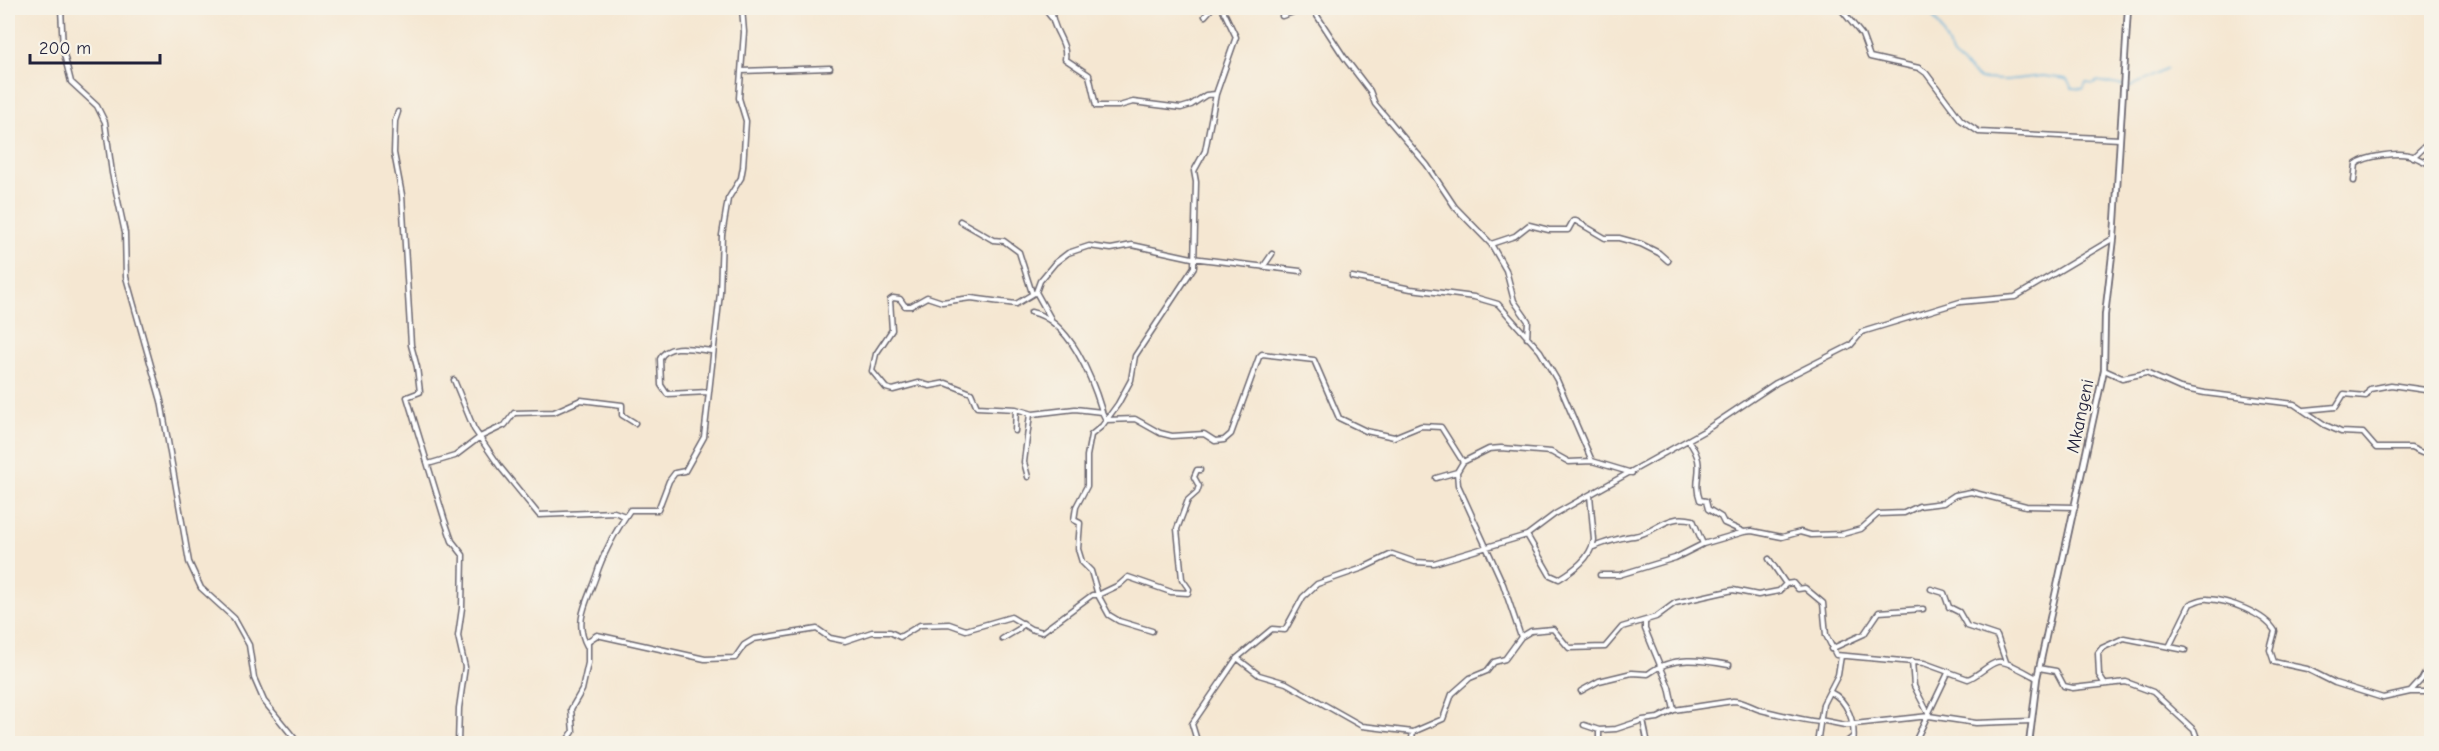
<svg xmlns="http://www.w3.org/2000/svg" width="2439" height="751" font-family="'Comic Neue',sans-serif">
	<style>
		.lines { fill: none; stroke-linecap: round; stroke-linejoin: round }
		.stream { stroke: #61aeda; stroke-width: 1.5 }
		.minor-casing { stroke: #6c6770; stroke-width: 7 }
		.tertiary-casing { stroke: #6c6770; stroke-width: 8 }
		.minor { stroke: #fff; stroke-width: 4 }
		.tertiary { stroke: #fff; stroke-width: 4.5 }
		.labels { text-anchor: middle; stroke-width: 4.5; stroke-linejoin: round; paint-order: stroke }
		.street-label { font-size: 18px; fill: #22223b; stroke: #f7f3e8 }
	</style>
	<rect width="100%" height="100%" fill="#f7f3e8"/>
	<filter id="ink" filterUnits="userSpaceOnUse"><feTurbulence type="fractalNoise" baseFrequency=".0167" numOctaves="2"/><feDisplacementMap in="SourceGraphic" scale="12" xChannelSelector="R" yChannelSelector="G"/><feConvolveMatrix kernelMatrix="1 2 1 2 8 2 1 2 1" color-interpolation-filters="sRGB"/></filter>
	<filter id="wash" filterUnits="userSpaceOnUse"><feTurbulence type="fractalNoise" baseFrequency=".008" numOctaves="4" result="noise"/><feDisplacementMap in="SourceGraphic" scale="24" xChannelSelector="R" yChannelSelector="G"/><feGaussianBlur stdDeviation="1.35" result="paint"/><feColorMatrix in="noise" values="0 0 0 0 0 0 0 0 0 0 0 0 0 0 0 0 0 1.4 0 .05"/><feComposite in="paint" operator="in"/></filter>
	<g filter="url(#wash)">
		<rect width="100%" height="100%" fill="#f5e7d2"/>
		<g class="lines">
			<path class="stream" d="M1927,8l13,19 13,29 27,23 26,1 37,-4 24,3 5,9 11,1 3,-6 8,1 3,-3 33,6 37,-18"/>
		</g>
	</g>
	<g filter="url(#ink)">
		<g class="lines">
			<g class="minor-casing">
				<path id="minor" d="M61,8l2,42 8,32 26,24 8,16 7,51 13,60 1,44 35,124 28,161 12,26 33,30 15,27 5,33 10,23 35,43
					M1044,8l7,9
					M1063,8l-11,3c-1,18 16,31 13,48l24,16 7,31h23l14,-4 48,6 10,-3 15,-10 10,-1
					M1312,8l32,49 26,34 5,13 52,61 28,42 36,37 15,26 8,31 14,20 -1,17
					M1840,8l22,27 8,22 49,11 7,5 35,47 18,12 141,7
					M985,11l2,-3
					M1205,16l7,-8
					M1282,16l23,-8
					M741,71l89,-3
					M398,112l-3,9 -1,32 8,42 9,150 6,22 3,25 -13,5 38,124 7,20 11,14 -1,53 -4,28 7,31 -6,41 -1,36
					M2413,157l13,-12 3,-7 3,-30
					M2354,181l2,-17c10,-8 41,-12 53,-9 7,2 15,7 23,10
					M960,221l33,19 11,1 15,11 13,41
					M1491,244l24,-8 14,-11 20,5h19l5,-9h3l29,17h14l22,6 18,9 9,8
					M1263,267l9,-13
					M1352,277l59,12 63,8 24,7 42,47 17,29 35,81
					M1036,292l4,-11 15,-18 13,-10 21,-7 22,3 21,-4 60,13 108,13
					M1031,312c39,8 61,66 71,99
					M1051,319l-15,-27 -20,12 -45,-6 -29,4 -15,-5 -16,9h-6l-5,-7 -7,-1 -3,2 2,30 -16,24 -4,17 14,17 7,2 26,-7 11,3 16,-3 25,10 6,14 39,2 17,5 42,-5 27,3 4,8 29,-1 25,14 12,3 32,-2 11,7 9,-1 7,-6 28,-77 3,-3 52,6 25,58 27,13 28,6 27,-11 20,1 22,35 26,-13 12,-1 50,4 18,10 23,-1 40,12
					M2104,370l18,8 24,-5 34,15 25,5 89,11 31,21 16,7 22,1 13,15h35l11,5 10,-3
					M454,380l20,49 26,38 39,48 75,-3 11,4
					M709,392l-42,2 -6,-9 -1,-26c8,-18 37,-9 53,-8
					M2305,410l31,-3 8,-13 22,2 4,-7 21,-4 41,6
					M1015,431l1,-22
					M1688,440c21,28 3,36 12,60l6,1 2,8 13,8 3,6 20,9 8,-1 30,6 18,-5 11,3 32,-1 18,-5 17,-15 26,-1 15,-7 24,-3 12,-8 16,-3 55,14 49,1
					M1463,462l-6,10 1,13 45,99 18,53
					M428,464l27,-8 25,-19 25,-12 9,-12 40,-1 27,-12 41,5v10l13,8
					M1200,470h-3l-3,7 5,9 -2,6 -9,8 -11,29 5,50 7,10 -1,4 -17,-1 -43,-15 -9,8 -21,10 -7,-24 -9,-9 -4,-13 2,-26 -6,-3 2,-13 11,-21v-30l4,-21 11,-9 16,-22 13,-24 4,-24 59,-89 2,-85 -2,-11 11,-20 11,-57 20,-57 -14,-29
					M1028,477l-4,-15 6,-48
					M1436,478l21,-6
					M1527,535l23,40 9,4c15,-9 31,-20 35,-39l-4,-45
					M1593,547c14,-5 27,-10 41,-11 22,-3 32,-23 59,-16l10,24
					M1769,559l17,25 7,-1 5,6 7,-1 18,15 3,32 10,20 88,8 44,16c11,-4 19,-14 29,-17 8,-3 31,12 40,16
					M1600,575h19l56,-17 28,-14 41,-12
					M1931,589l13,4 5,14 10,5 8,14 30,10 9,26
					M1648,620l-3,2v7l24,58 5,23
					M1002,639l17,-10 4,-6
					M2170,645l20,-41c5,-2 12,-6 18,-5 20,1 56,14 67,32l-5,19 4,12 33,7 28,14 48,15 27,-6h22
					M587,646c-14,-25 1,-46 9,-70 8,-25 19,-44 34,-66h28l11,-29 6,-8 10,-2 19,-34 16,-144 2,-58 6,-36 13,-21 2,-11 3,-46 -7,-23 5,-66 -2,-24
					M1831,649l33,-15 15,-22 44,-3
					M1237,658l22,17 27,8 76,43 51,6
					M1912,661l2,25 15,29
					M2039,668l17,3 8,15 9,2 53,-6 27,10 41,38 5,14
					M2104,683l-5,-8 -1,-22 4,-5 22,-10 61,12
					M1581,691l18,-10 33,-8 16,1c24,-19 54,-14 81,-9
					M2411,691l11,-12 10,-19
					M1830,692c18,8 26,32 23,52
					M1643,720l5,24
					M1820,720l25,5 84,-9 47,7 55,-2
					M1584,725l15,5 17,-1 27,-9 15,-2 16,-8 59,-9c12,0 20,8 32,10 18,4 36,9 55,11
					M1599,730v14
					M564,744l9,-12 -2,-23 11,-19 6,-27v-22l9,-6 108,24 30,-1 9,-13 10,-6 63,-10 13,9 15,3 27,-9h18l10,5 20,-12 29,-1 17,6 45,-13 20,12 11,3 50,-37h6l11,20 10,6 33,10
					M1198,744l-6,-20 45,-66 35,-29 13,1 18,-33 14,-13 46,-16 29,-14 23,8 19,1 93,-28 28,-21 149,-83 72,-48 75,-38 11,-13 98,-30 55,-5 99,-59
					M1411,744l2,-12 30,-13 9,-25 18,-16 17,-7 7,-9 11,-3 16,-22 10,-6 22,-2 16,19 36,-1 17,-20 34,-10 19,-14 58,-13 25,5 21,-4 7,-7
					M1817,744l6,-40 15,-29 3,-19
					M1844,744l9,-7
					M1914,744l34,-71"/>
			</g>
			<g class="tertiary-casing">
				<path id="tertiary" d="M2029,744l8,-66 67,-308 1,-55 9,-77 14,-230"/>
			</g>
			<use href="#minor" class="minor"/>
			<use href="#tertiary" class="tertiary"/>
		</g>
	</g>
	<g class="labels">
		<g class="street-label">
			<text transform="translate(2080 416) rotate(-78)" y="6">Mkangeni</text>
		</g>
	</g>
	<rect width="2439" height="751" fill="none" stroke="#f7f3e8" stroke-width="30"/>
	<path d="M30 54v9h130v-9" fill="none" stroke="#22223b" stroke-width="3"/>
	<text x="39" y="54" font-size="18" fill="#22223b" stroke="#f7f3e8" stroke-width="4.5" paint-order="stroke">200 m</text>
</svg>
